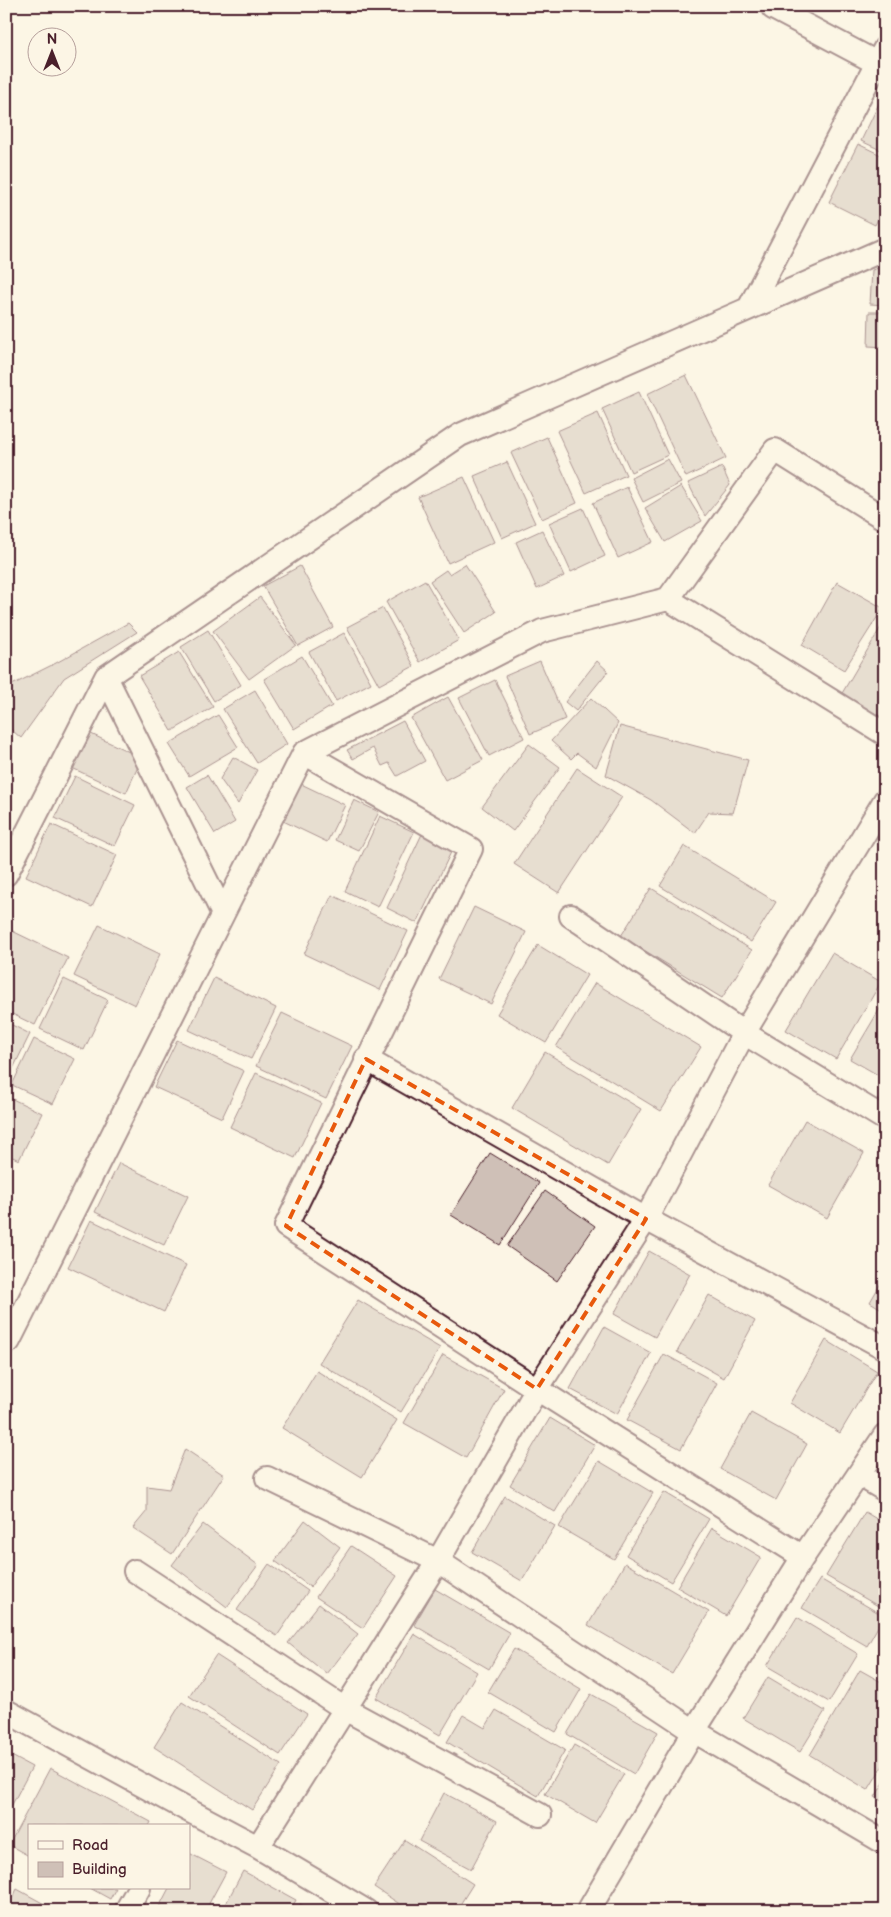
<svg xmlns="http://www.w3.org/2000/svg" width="891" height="1917" font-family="'Balsamiq Sans',sans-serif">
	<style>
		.building { fill: #cfc0b7; stroke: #4a1f2b }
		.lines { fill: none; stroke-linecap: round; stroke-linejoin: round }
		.street-casing { stroke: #4a1f2b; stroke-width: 26 }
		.street { stroke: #fcf5e5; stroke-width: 22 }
		.marked { fill: none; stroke: #e8590c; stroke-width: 4; stroke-dasharray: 10 6; stroke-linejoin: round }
	</style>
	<rect width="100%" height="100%" fill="#fcf5e5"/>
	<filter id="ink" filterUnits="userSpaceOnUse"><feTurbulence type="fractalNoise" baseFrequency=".02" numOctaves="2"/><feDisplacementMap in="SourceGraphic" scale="10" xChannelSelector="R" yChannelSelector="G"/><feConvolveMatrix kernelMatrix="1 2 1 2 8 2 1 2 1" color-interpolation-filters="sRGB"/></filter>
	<g filter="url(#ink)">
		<path class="building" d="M885,91v61l-24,-11z
			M858,144l27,13v48l-10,20 -46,-23z
			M885,266v39l-15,-1 2,-34z
			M869,312h16v35l-17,-1z
			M686,375l40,83 -40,19 -39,-83z
			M639,392l29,63 -37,17 -29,-63z
			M598,413l28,62 -40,18 -29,-62z
			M547,437l30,66 -35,16 -31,-66z
			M668,459l13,24 -38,19 -12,-24z
			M507,462l28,61 -33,15 -28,-62z
			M722,467l8,18 -25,31 -17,-33z
			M464,477l30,65 -46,21 -30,-66z
			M681,486l21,35 -37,21 -20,-34z
			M627,487l26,55 -35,16 -25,-55z
			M583,508l22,48 -34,16 -22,-49z
			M542,530l22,46 -27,13 -21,-47z
			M465,564l31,48 -32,21 -34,-52 16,-11 3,4z
			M300,566l33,61 -35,19 -35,-60z
			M425,580l34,60 -39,22 -34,-60z
			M837,582l46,26 -39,62 -42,-25z
			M260,597l36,48 -47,34 -36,-48z
			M383,608l31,58 -35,19 -32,-58z
			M128,623l9,9 -73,46 -43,60 -15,-13v-37l50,-25z
			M881,627l4,2 -1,91 -43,-25z
			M208,630l33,55 -27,16 -33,-54z
			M344,633l27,50 -35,18 -27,-49z
			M179,652l34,55 -41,24 -33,-55z
			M302,656l30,50 -38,23 -30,-50z
			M540,661l25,58 -35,15 -25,-58z
			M597,661l11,10 -32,40 -11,-9z
			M495,680l29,58 -35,18 -30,-58z
			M255,690l32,54 -30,19 -34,-54z
			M448,697l35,63 -38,20 -34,-62z
			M591,698l27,25 -22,44 -19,-14 -6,6 -20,-18z
			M218,715l20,32 -49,29 -20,-32z
			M403,721l22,40 -28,15 -8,-13 -7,3 -9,-18 -20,11 -6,-9z
			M620,726l128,34 -15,53 -24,-1 -14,21 -44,-33 -45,-25z
			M89,733l53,25 -16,35 -54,-25z
			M529,744l31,23 -47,64 -31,-24z
			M233,757l24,13 -19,34 -18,-25z
			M577,768l45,29 -63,96 -45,-29z
			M207,775l28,47 -20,12 -28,-47z
			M75,776l60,29 -20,41 -60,-28z
			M297,782l48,23 -18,37 -48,-23z
			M354,800l25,12 -20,39 -24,-11z
			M380,816l34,16 -36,75 -33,-16z
			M51,824l66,31 -25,52 -66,-31z
			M422,834l31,14 -36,75 -30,-15z
			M684,846l92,56 -25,40 -91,-56z
			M651,888l101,62 -30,48 -101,-62z
			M332,895l76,36 -28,59 -76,-36z
			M474,907l52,25 -35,72 -52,-25z
			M99,925l61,29 -25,51 -61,-29z
			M6,928l62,30 -33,67 -29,-14z
			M538,945l49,30 -41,68 -49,-29z
			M832,953l49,29 -45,77 -50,-29z
			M214,978l62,30 -25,51 -62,-29z
			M64,979l44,21 -24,50 -44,-21z
			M595,983l106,64 -40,64 -105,-64z
			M885,1000v79l-35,-20z
			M282,1013l70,33 -26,53 -70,-33z
			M6,1022l24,12 -22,45 -2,-1z
			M34,1039l41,20 -22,45 -41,-19z
			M177,1040l67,31 -22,47 -68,-31z
			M545,1052l96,57 -33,56 -96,-57z
			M256,1073l65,30 -26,55 -65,-31z
			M6,1096l36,17 -23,47 -13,-6z
			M805,1120l59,33 -37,65 -59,-33z
			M490,1153l49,30 -39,62 -49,-30z
			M119,1163l69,33 -24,49 -69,-33z
			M545,1191l50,35 -38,55 -50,-35z
			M91,1220l95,45 -22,47 -96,-45z
			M649,1251l41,23 -35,63 -41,-23z
			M885,1276v35l-15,-9z
			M709,1295l46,26 -31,57 -47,-26z
			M358,1300l82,48 -39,64 -82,-49z
			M604,1327l47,26 -34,61 -47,-25z
			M826,1340l51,31 -37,62 -50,-30z
			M664,1354l53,29 -36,66 -54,-29z
			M443,1355l61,34 -38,69 -62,-35z
			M317,1371l80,49 -35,57 -80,-49z
			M751,1413l56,31 -31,56 -56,-31z
			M550,1418l45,27 -40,67 -45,-27z
			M185,1449l39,26 -52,79 -39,-26 14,-17v-25l22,3z
			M599,1461l54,32 -39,66 -55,-32z
			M664,1492l45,27 -38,63 -45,-27z
			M505,1496l50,30 -33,55 -50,-29z
			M865,1512l20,12v86l-59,-34z
			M305,1520l35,27 -30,40 -35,-26z
			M203,1524l55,41 -31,42 -55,-42z
			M712,1528l49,29 -35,59 -49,-29z
			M351,1546l46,30 -34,52 -47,-31z
			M625,1563l84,49 -37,62 -84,-49z
			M269,1564l39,27 -31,45 -40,-26z
			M820,1579l64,37 -17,30 -65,-38z
			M435,1589l75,44 -21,36 -75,-44z
			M319,1604l39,30 -31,40 -39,-31z
			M797,1617l61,37 -29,48 -62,-36z
			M414,1634l63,38 -37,63 -64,-37z
			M514,1649l67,40 -25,43 -68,-40z
			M216,1655l91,59 -27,41 -91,-59z
			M860,1670l25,14v78l-17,28 -58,-35z
			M768,1677l57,34 -25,41 -57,-34z
			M591,1694l67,38 -24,42 -67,-40z
			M182,1702l99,63 -29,45 -98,-63z
			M496,1710l69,40 -27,46 -91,-54 16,-27 22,13z
			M574,1745l50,29 -29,49 -50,-29z
			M6,1753l26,14 -26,49z
			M50,1768l101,54 -2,4h-120v30l-20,-11z
			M885,1781v22l-10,-6z
			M444,1793l53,28 -26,48 -52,-28z
			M405,1840l68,44 -17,27h-46l-36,-24z
			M189,1853l37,19 -21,39h-48l12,-23h20z
			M243,1871l53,29 -6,11h-68z
			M90,1888h26l-6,11z
			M17,1889l40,22h-51z
			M300,1904l13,7h-16z"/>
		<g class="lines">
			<g class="street-casing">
				<path id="street" d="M773,8l104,55
					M749,308l136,-260
					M668,599l217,135
					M106,677l354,-242 425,-186
					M304,753l238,-122 126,-32 107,-149 110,69
					M6,874l100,-197 117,237 81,-161 167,96 -185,377 251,163 266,168
					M571,916l173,117 141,86
					M366,1059l280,160 239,129
					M9,1341l214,-427
					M860,1475l25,15
					M267,1478l171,83 256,170 191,112
					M135,1571l210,138 195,106
					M6,1711l180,98 72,38 108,64
					M258,1847l180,-286 99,-172 109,-170 98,-186 141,-233
					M126,1911l13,-23
					M588,1911l106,-180 109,-174 82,-122"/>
			</g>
			<use href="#street" class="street"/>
		</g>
	</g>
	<path d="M0 0H891V1917H0ZM366,1059l280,160 -109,170 -251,-163z" fill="#fcf5e5" fill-opacity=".55" fill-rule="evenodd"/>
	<path class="marked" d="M366,1059l280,160 -109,170 -251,-163z"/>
	<rect width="891" height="1917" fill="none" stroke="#fcf5e5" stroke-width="25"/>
	<rect x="12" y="12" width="866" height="1892" fill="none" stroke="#4a1f2b" stroke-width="2" filter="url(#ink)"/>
	<rect x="28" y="1824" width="162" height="65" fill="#fcf5e5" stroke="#b59f9b"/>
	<rect x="38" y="1841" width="25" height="8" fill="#fcf5e5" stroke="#b59f9b"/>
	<text x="72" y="1850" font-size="15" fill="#4a1f2b">Road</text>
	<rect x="38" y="1862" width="25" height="15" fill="#cfc0b7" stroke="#b59f9b"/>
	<text x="72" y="1874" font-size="15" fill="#4a1f2b">Building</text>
	<g transform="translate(52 52)"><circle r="24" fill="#fcf5e5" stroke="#b59f9b"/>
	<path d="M0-4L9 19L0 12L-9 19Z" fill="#4a1f2b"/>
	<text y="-8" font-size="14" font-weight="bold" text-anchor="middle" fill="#4a1f2b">N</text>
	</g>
</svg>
